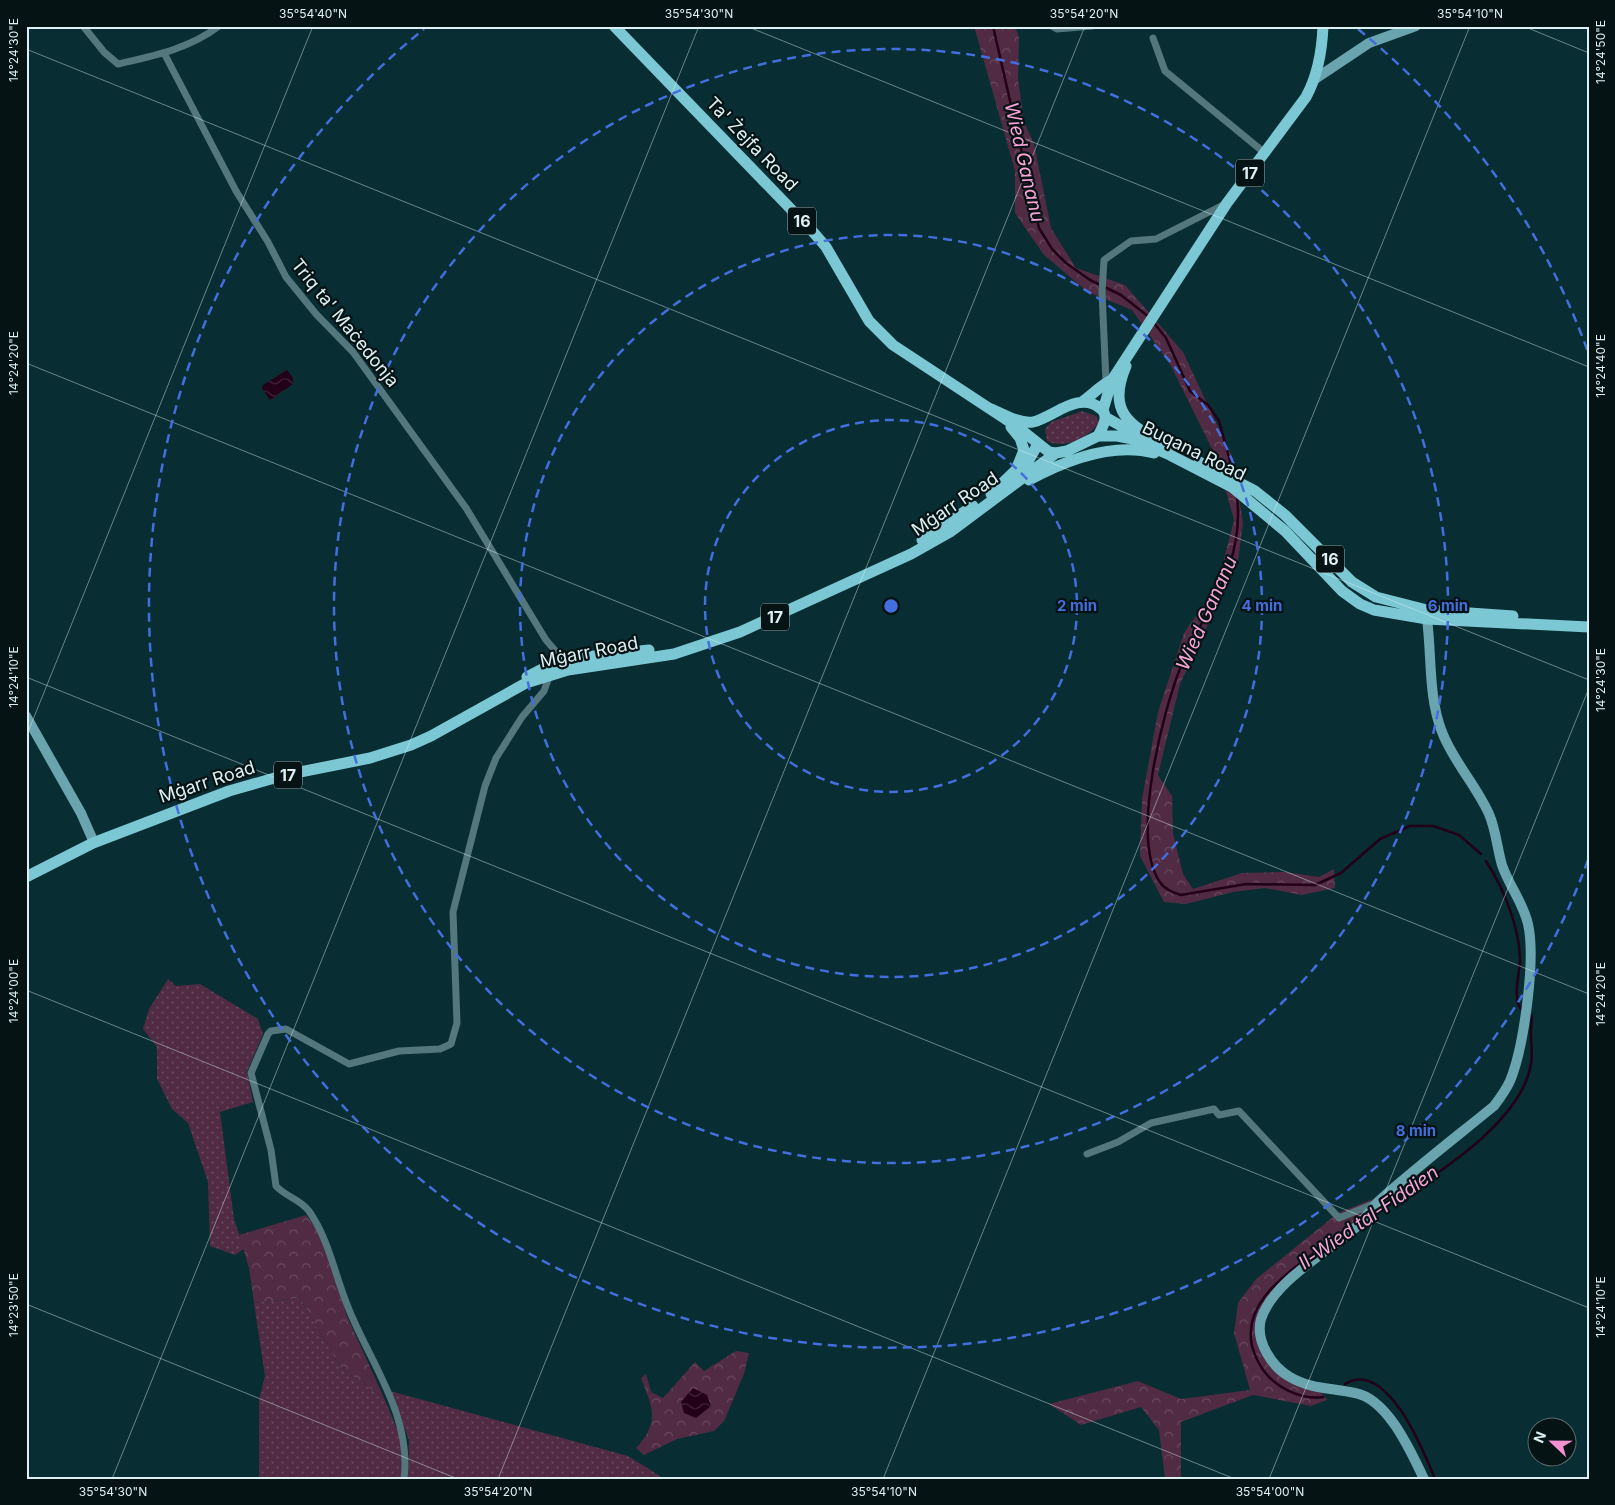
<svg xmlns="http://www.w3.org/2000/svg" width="1615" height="1505" font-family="Inter,sans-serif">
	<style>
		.grass { fill: url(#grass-dots) }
		.forest { fill: url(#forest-crowns) }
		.water { fill: url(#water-waves) }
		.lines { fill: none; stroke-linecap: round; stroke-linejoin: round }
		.stream { stroke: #220018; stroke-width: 2.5 }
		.street { stroke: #53777d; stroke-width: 7 }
		.secondary { stroke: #6aa4ae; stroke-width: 10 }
		.primary { stroke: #7bc8d4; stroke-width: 11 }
		.ticks { fill: none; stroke: #ddf0f3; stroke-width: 1; stroke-opacity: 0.45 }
		.ring { fill: none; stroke: #436edd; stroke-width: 2.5; stroke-dasharray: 9 6 }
		.labels { text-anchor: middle; stroke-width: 4.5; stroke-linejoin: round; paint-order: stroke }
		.shield { fill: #051315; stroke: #9caeb0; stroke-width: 1 }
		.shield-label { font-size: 16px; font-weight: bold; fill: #ddf0f3 }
		.street-label { font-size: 18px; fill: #ddf0f3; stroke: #051315 }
		.water-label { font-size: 19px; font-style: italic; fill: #faa4da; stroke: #051315 }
		.centre { fill: #436edd; stroke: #051315; stroke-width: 2.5 }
		.ring-label { font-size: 15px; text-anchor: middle; font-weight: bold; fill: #436edd; stroke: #051315; stroke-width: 4.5; stroke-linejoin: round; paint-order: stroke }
		.neatline { fill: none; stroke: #ddf0f3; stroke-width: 2 }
		.ticks-label { font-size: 12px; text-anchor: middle; fill: #ddf0f3 }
	</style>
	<defs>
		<pattern id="grass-dots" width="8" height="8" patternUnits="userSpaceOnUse" patternTransform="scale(1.25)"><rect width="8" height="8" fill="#502b43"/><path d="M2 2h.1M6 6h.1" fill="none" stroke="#694a5f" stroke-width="1.8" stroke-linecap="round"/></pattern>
		<pattern id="forest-crowns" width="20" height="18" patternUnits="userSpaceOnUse" patternTransform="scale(1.25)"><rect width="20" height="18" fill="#502b43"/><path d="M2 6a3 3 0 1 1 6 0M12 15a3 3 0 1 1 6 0" fill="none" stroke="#694a5f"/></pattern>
		<pattern id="water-waves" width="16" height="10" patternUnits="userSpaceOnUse" patternTransform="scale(1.25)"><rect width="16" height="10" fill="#220018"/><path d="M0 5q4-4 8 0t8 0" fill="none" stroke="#42263a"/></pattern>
	</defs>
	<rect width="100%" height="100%" fill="#082d32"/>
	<path class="grass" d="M1082,411l14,5 3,6c-8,15 -36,28 -52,19l-2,-12 6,-7z
		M168,979l8,7 24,-2 58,35 5,15 -16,38 6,30 -33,10 14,107 10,30 -9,6 -25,-9 -2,-64 -20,-59 -16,-14 -15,-30v-32l-14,-18 6,-20z
		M300,1298l41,70 43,30 17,40 1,41h-143v-79l6,-24 -11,-73z
		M390,1391l238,65 32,20 1,3h-253l1,-39z"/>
	<path class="forest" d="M974,26h41l4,12 -1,41 6,43 10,22 17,84 25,40 49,17 58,67 50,107 10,64 -5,38 -58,123 -22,91 14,21 1,37 10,41 10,15 49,-16 43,-1 34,5 15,-8 1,19 -33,7 -37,-7 -32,4 -47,12 -22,-2 -24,-46 2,-57 16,-87 26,-79 33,-47 17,-66 -17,-61 -46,-93 -39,-56 -44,-18 -44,-37 -29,-42v-42z
		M1380,1196l-24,30 -46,36 -52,58 9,39 37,28 18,6 5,7 -16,6 -58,-11 -72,27v57h-16l-6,-49 -18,-23 -60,18 -32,-21 89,-23 43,18 69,-9 -16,-57 4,-30 18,-24 82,-66z
		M306,1215l21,28 19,71 38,84 -43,-30 -41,-70 -46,5 -5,-35 -10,-33z
		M736,1351l13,2 -5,21 -20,47 -10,10 -37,8 -33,16 -8,-7c24,-26 17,-39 5,-70l5,-4 5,18 12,6 32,-36 9,9z"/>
	<path class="water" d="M287,370l6,8v6l-23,16 -8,-11 1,-4z
		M693,1388l14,7 4,11 -15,12 -12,-5 -3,-11z"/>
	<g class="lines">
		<path class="stream" d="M993,26l46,202 13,21 14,14 24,17 31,15 28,22
			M1154,323l12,15 24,53 18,14 11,16 15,55
			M1237,496c3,26 0,47 -8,71 -12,35 -35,65 -48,99 -19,48 -50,170 -22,215 5,8 13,11 22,14l65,-11 69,1 26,-12 39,-34 30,-13h23l26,9 22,19
			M1486,861c18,28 33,65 34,98 0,14 -8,38 1,50
			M1374,1214c50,-31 147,-88 157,-150 2,-8 0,-18 0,-27 -1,-8 2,-14 0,-22
			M1345,1384c42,-26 79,68 90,95
			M1323,1397c-20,3 -41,-7 -55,-21 -8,-9 -13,-19 -16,-30 -9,-41 29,-68 58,-90 12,-9 24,-20 37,-27"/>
		<path class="street" d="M83,26l21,26 14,12c35,-8 71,-15 101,-38
			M1052,26l5,3 35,-3
			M1153,38l12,33 101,83
			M164,53l72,138 32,51 18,35 30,37 37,38 113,156 80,132 13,15 8,4
			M1106,382l-4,-90 2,-32 27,-19 25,-2 69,-35
			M1087,1154l31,-12 33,-19 63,-14 5,6 20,-4 100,107 37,-15
			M404,1479c8,-64 -34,-116 -56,-172 -14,-34 -18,-65 -39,-96 -9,-12 -23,-14 -33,-25l-5,-36 -20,-77 17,-39 3,-3 15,-2 63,35 50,-13 41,-2 11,-5 6,-21 -4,-111 32,-126 11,-28 26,-41 22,-26 5,-14"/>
		<path class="secondary" d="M1315,79l54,-36 47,-17
			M26,716l55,97 11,25
			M1424,1479c-13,-27 -36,-80 -69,-86 -22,-5 -45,-4 -65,-16 -18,-10 -35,-36 -29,-58 12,-37 65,-66 94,-91 10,-8 16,-20 25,-28 37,-33 76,-63 114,-94 6,-8 12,-16 16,-25 14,-34 26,-122 18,-157 -5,-22 -19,-38 -26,-59 -5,-17 -6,-35 -13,-51 -13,-29 -36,-53 -47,-82 -14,-36 -10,-75 -15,-113"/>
		<path class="primary" d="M614,26l200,207 12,14 43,74 24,24 126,83 30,24 7,1 11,-2 31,-15c4,-8 12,-20 3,-27 -22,-19 -47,8 -68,13 -14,2 -32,-9 -44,-14
			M1126,366c-20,47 4,59 42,81
			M1082,402c9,-6 21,-19 30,-22
			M1103,410l9,-30 115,-177 79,-106c12,-22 16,-45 17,-71
			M1105,417l36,20
			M1098,436h19l16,3 37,16 62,32 53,44 57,60 18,13 14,6 53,9 162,8
			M1199,462l56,29 30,24 67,67 24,15 51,13 86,6
			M1015,477l11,-12 12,-21
			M1029,480c37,-20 83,-38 125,-27
			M991,494l25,-24 8,-20 -4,-12 -9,-11
			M922,540l51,-34
			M527,677l31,-16 9,-2 82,-9
			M26,877l67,-34 136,-52 56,-16 85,-17 41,-13 20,-9 95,-53 42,-13 106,-16 66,-22 171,-78 39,-22 106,-79"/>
	</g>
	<path class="ticks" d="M746,26l843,341M1523,26l66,27M26,49l1563,631M26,363l1563,631M26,677l1563,631M26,737l287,-711M26,990l1209,489M26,1304l432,175M112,1479l587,-1453M498,1479l587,-1453M883,1479l587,-1453M1269,1479l320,-791"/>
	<g class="ring">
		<circle cx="891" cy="606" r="186"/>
		<circle cx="891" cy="606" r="371"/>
		<circle cx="891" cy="606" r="557"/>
		<path d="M1588 860A742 742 0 1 1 424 29M1358 29A742 742 0 0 1 1588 352"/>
	</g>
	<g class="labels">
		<g class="shield">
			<rect x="1236" y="159.5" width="28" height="27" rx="4"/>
			<rect x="788" y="207.5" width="28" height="27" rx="4"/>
			<rect x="1316" y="545.5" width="28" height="27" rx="4"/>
			<rect x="761" y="603.5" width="28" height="27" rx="4"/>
			<rect x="274" y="761.5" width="28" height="27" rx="4"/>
		</g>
		<g class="shield-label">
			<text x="1250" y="179">17</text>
			<text x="802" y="227">16</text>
			<text x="1330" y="565">16</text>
			<text x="775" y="623">17</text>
			<text x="288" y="781">17</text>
		</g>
		<g class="street-label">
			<text transform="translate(752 144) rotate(46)" y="6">Ta' Żejfa Road</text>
			<text transform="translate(345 323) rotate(51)" y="6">Triq ta' Maċedonja</text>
			<text transform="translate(1194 451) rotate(26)" y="6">Buqana Road</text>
			<text transform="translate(955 504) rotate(-34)" y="6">Mġarr Road</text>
			<text transform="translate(589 652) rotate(-11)" y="6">Mġarr Road</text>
			<text transform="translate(207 782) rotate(-18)" y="6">Mġarr Road</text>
		</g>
		<g class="water-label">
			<text transform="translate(1025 162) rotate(77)" y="7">Wied Gananu</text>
			<text transform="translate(1206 613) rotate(-66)" y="7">Wied Gananu</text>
			<text transform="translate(1368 1217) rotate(-35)" y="7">Il-Wied tal-Fiddien</text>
		</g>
	</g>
	<circle cx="891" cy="606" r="8" class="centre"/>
	<g class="ring-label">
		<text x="1077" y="611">2 min</text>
		<text x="1262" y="611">4 min</text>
		<text x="1448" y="611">6 min</text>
		<text x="1416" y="1136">8 min</text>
	</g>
	<rect width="1615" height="1505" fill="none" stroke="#051315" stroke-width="55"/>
	<g transform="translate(1552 1442) rotate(292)"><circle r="24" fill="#051315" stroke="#5b6b6e"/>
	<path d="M0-4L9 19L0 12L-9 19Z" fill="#f590d1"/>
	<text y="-8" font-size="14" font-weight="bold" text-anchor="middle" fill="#ddf0f3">N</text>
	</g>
	<rect x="28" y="28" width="1560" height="1450" class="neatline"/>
	<g class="ticks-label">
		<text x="313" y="18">35°54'40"N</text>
		<text x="699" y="18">35°54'30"N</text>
		<text x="1084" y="18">35°54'20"N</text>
		<text x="1470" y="18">35°54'10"N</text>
		<text transform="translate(14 50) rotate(-90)" y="4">14°24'30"E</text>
		<text transform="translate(1601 52) rotate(-90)" y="4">14°24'50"E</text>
		<text transform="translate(14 363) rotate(-90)" y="4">14°24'20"E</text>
		<text transform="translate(1601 366) rotate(-90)" y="4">14°24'40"E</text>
		<text transform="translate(14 677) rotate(-90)" y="4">14°24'10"E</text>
		<text transform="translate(1601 680) rotate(-90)" y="4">14°24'30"E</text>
		<text transform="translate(14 991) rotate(-90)" y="4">14°24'00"E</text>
		<text transform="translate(1601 994) rotate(-90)" y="4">14°24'20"E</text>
		<text transform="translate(14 1305) rotate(-90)" y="4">14°23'50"E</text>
		<text transform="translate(1601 1307) rotate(-90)" y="4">14°24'10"E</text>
		<text x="113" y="1496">35°54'30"N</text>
		<text x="498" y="1496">35°54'20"N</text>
		<text x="884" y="1496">35°54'10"N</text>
		<text x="1270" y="1496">35°54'00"N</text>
	</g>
</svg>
